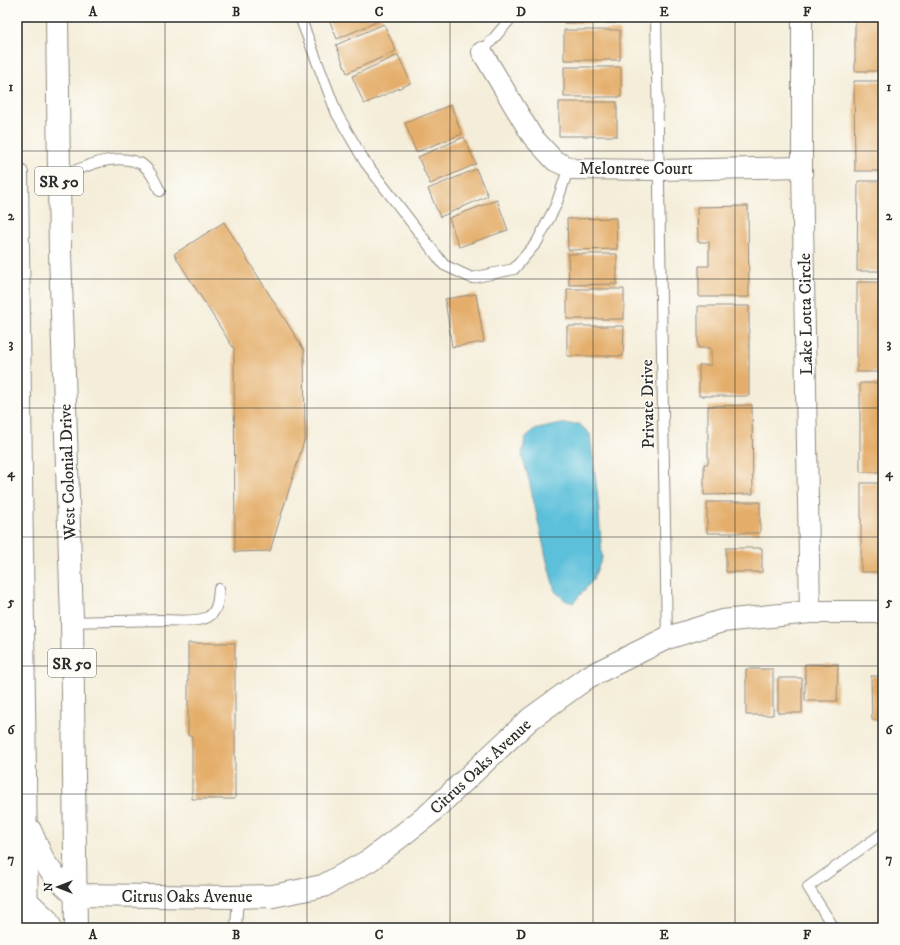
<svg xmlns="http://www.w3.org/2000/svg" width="900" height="945" font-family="'IM FELL DW Pica',serif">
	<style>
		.water { fill: #5cc0da; stroke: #447682 }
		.building { fill: #e4ae6a }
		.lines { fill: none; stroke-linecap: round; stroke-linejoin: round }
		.lane-casing { stroke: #908c82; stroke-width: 12 }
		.street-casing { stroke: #908c82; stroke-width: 22 }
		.secondary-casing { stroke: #908c82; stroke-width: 24 }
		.highway-casing { stroke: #908c82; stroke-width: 24 }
		.lane { stroke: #fff; stroke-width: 10 }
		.street { stroke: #fff; stroke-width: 20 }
		.secondary { stroke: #fff; stroke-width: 22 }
		.highway { stroke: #fff; stroke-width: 22 }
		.grid { fill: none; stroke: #2b2b2b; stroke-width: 1; stroke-opacity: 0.55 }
		.labels { text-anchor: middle; stroke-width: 3; stroke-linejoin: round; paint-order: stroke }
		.shield { fill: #fdfcf7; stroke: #6a6a68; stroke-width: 1 }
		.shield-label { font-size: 16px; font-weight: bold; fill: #2b2b2b }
		.street-label { font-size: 17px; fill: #2b2b2b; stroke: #fdfcf7 }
		.neatline { fill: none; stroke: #2b2b2b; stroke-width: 1.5 }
		.grid-label { font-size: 13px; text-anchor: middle; font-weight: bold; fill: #2b2b2b }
	</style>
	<rect width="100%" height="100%" fill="#fdfcf7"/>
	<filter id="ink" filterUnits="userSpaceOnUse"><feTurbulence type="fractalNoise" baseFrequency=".025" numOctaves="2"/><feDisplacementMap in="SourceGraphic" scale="8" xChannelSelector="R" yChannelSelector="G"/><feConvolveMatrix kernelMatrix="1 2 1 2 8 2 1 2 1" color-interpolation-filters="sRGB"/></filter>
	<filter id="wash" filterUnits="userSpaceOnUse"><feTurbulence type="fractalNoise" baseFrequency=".012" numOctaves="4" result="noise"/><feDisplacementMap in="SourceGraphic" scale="16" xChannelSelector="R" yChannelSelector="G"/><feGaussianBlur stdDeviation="0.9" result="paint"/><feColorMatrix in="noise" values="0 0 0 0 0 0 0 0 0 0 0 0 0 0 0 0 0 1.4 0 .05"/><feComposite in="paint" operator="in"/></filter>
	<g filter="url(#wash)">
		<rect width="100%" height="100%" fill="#f4edd9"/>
		<path class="water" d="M561,424h18l11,10 8,65 4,59 -10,23 -19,22 -8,-3 -10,-9 -8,-30 -18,-81 -7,-25 3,-16 8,-9z"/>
		<g id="blocks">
			<path class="building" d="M328,17h54l1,2 -46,20z
				M564,17h52v6h-52z
				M855,17h28v54h-28z
				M384,24l12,27 -49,22 -11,-28z
				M564,30h56v30h-56z
				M398,55l13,28 -47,21 -12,-28z
				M564,67h57v30h-57z
				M854,81h29v90h-28z
				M559,102h58v34h-58z
				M451,105l11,29 -46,18 -11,-29z
				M464,137l12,27 -46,20 -12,-27z
				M476,169l12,27 -48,21 -12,-28z
				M858,181h25v90h-26z
				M497,200l11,30 -49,17 -10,-29z
				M748,206l1,91h-50v-31h10v-24h-11l-1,-35z
				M616,218l1,31 -49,1 -1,-31z
				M224,222l80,128 1,88 -35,113 -35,1 -1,-203 -60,-95z
				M568,254h49v30l-48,1z
				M857,282h26v90h-26z
				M567,289h57v30h-57z
				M476,294l8,48 -32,5 -7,-48z
				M698,306h51v90h-50v-31h12v-17h-13z
				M567,326h57l-1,30h-56z
				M860,383h23v89h-23z
				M752,405l1,89 -49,1v-31h4v-58z
				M861,483h22v89h-22z
				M707,502h53v31h-53z
				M726,548h36v24h-36z
				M188,643h47v156h-43v-63h-4z
				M805,664h33l-1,37h-32z
				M746,669h27v46h-27z
				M871,676h12v44h-11z
				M778,678h24v35h-24z"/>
		</g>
	</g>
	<g filter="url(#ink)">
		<use href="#blocks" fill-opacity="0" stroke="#908c82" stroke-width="1"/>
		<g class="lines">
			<g class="lane-casing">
				<path id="lane" d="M300,17l37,97 28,48 79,103 28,13 42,-9 23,-27 19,-37 13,-38
					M656,17l11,621
					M482,52l30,-35
					M59,177c24,-9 49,-23 75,-16 1,1 5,2 6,2 10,6 15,18 20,28
					M72,622c29,-1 58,-1 87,-2 13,0 38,3 49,-3 10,-6 10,-18 11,-28
					M236,928l2,-31
					M834,928l-26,-41 75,-54"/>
			</g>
			<g class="street-casing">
				<path id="street" d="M802,17v150l8,445
					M482,52l50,84 23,25 18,8 85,1 144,-3"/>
			</g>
			<g class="secondary-casing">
				<path id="secondary" d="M75,895l155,2 43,-1 50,-10 47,-26 58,-45 102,-96 58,-42 79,-39 55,-17 88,-9h73"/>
			</g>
			<g class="highway-casing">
				<path id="highway" d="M57,17l3,235 12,367 4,309
					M17,174l10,754
					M30,830l14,32 10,13 21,20
					M27,901l20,19 4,8"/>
			</g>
			<use href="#lane" class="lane"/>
			<use href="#street" class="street"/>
			<use href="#secondary" class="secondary"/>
			<use href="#highway" class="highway"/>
		</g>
	</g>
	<path class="grid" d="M165,17v911M307,17v911M450,17v911M593,17v911M735,17v911M17,151h866M17,279h866M17,408h866M17,537h866M17,666h866M17,794h866"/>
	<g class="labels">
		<g class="shield">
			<rect x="35" y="167" width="48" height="28" rx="3"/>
			<rect x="48" y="649" width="48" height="28" rx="3"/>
		</g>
		<g class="shield-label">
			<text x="59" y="187">SR 50</text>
			<text x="72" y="669">SR 50</text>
		</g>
		<g class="street-label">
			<text x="636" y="174">Melontree Court</text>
			<text transform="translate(805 314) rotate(-91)" y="6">Lake Lotta Circle</text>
			<text transform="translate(647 404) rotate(-91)" y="6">Private Drive</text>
			<text transform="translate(67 472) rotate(-92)" y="6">West Colonial Drive</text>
			<text transform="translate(480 766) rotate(-43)" y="6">Citrus Oaks Avenue</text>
			<text x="187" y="902">Citrus Oaks Avenue</text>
		</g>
	</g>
	<rect width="900" height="945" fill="none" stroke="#fdfcf7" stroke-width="44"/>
	<g transform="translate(58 887) rotate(270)" stroke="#fdfcf7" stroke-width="3" paint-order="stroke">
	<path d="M0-3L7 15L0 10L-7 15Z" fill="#2b2b2b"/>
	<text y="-6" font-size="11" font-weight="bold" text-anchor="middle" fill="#2b2b2b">N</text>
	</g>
	<rect x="22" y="22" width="856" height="901" class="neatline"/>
	<g class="grid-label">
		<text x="93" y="16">A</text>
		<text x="236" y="16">B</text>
		<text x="379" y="16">C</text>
		<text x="521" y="16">D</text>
		<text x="664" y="16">E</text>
		<text x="807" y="16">F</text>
		<text x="11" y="91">1</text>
		<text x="889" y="91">1</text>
		<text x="11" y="220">2</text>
		<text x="889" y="220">2</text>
		<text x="11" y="348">3</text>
		<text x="889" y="348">3</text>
		<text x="11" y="477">4</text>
		<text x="889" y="477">4</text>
		<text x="11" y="606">5</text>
		<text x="889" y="606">5</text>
		<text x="11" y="734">6</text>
		<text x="889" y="734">6</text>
		<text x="11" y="863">7</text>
		<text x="889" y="863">7</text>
		<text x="93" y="939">A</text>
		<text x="236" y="939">B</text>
		<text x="379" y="939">C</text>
		<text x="521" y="939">D</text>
		<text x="664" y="939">E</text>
		<text x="807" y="939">F</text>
	</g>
</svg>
